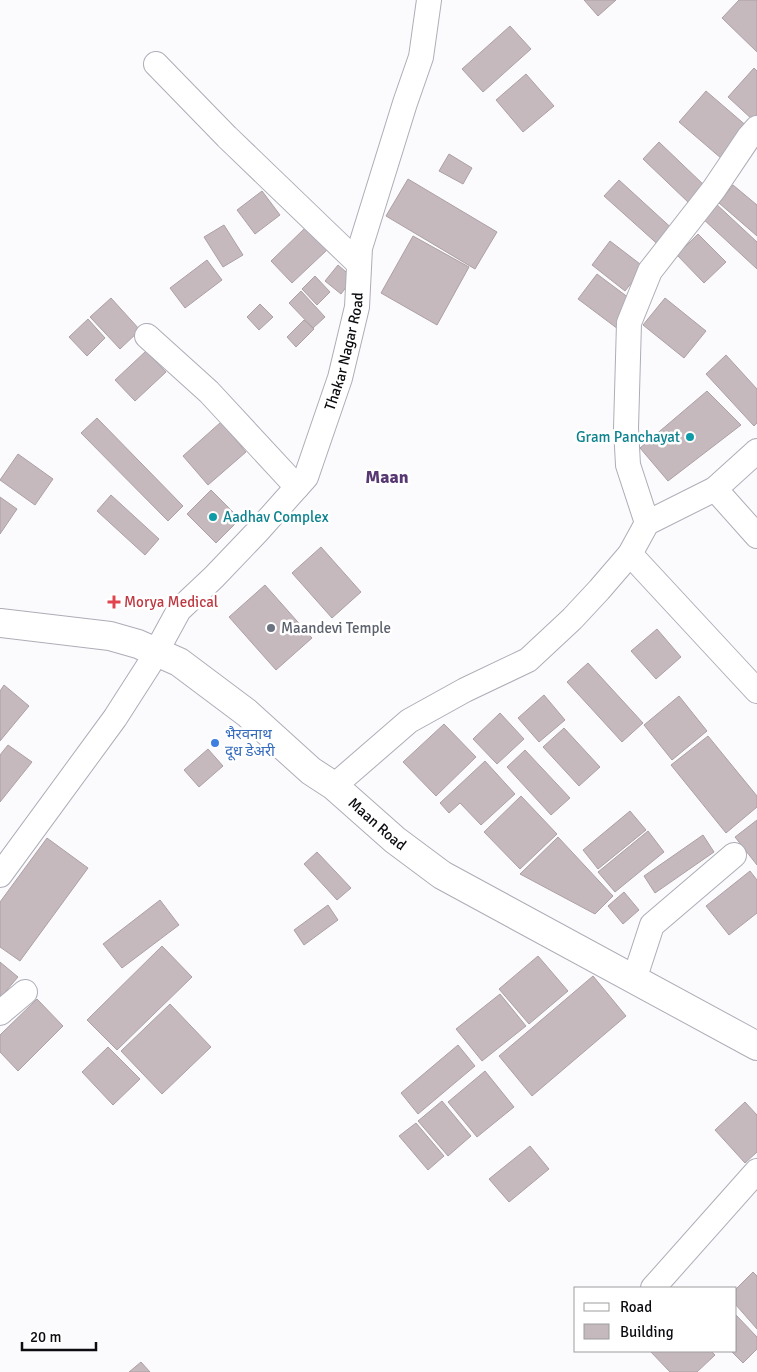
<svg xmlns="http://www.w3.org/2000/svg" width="757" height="1372" font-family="Signika,'Noto Sans Devanagari',sans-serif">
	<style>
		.building { fill: #c5b9be; stroke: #aca0a4 }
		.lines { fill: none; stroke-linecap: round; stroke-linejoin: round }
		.minor-casing { stroke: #adadb7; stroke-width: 26 }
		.major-casing { stroke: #adadb7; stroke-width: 30 }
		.minor { stroke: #fff; stroke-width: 24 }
		.major { stroke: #fff; stroke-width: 28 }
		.culture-dot { fill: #0f9aa8; stroke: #fff; stroke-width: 2 }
		.health-dot { fill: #e0444e; stroke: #fff; stroke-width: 2 }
		.worship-dot { fill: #6b7280; stroke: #fff; stroke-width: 2 }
		.shop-dot { fill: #3f7fe0; stroke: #fff; stroke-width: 2 }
		.labels { text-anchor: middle; stroke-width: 5; stroke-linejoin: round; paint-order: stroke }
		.street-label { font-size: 15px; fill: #0c0b0f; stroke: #fff }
		.culture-label { font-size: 15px; fill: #0d838f; stroke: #fff; text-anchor: end }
		.health-label { font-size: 15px; fill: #be3a42; stroke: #fff; text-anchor: start }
		.worship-label { font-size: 15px; fill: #5b616d; stroke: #fff; text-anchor: start }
		.shop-label { font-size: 15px; fill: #366cbe; stroke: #fff; text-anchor: start }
		.quarter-label { font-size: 18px; font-weight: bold; fill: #573872; stroke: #fff }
	</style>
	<rect width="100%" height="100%" fill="#fbfbfd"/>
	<path class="building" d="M584,0h32l-18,16z
		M739,0h18v52l-35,-34z
		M510,26l21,23 -48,43 -21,-23z
		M754,68l3,3v47l-3,3 -26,-24z
		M526,74l28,32 -31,26 -27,-32z
		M706,91l43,37 -27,31 -43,-37z
		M659,142l47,45 -16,17 -47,-45z
		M449,154l23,14 -9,16 -24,-13z
		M408,179l89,53 -22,37 -89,-53z
		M619,180l58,53 -14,16 -59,-53z
		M733,185l24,20v31l-38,-33z
		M262,191l18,24 -25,19 -18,-24z
		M714,202l43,40v27l-56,-52z
		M224,225l19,30 -20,12 -19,-30z
		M305,228l22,22 -35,33 -21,-22z
		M698,234l28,28 -22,21 -27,-28z
		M413,236l56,31 -32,58 -56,-32z
		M610,241l34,26 -19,24 -33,-26z
		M207,260l15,20 -37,28 -15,-20z
		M338,265l15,13 -12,16 -16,-13z
		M597,274l40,30 -19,25 -40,-30z
		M315,276l15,16 -13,13 -15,-16z
		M301,291l24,26 -12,11 -24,-25z
		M111,298l29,32 -20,19 -30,-32z
		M665,298l41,33 -22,27 -41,-33z
		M260,304l13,13 -14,13 -12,-13z
		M88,319l17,19 -18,18 -18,-19z
		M304,320l10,9 -18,18 -9,-10z
		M146,351l20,21 -31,29 -20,-21z
		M726,355l31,34v34l-3,3 -48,-52z
		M707,391l34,34 -73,56 -28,-33z
		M97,418l86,88 -15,15 -87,-88z
		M221,422l25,30 -38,33 -25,-29z
		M18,454l35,25 -18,26 -35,-25z
		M211,490l29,29 -24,24 -29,-29z
		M111,495l48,44 -14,16 -48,-44z
		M0,497l17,12 -17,25z
		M321,547l40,45 -29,26 -40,-45z
		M265,585l47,53 -36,32 -47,-53z
		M657,629l24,28 -25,22 -25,-28z
		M588,663l55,60 -21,19 -55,-60z
		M4,685l25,21 -29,35v-50z
		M544,695l21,25 -26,22 -21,-24z
		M679,696l28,35 -35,29 -28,-35z
		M500,713l24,26 -27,25 -24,-25z
		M444,724l32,33 -40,39 -33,-34z
		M564,728l36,39 -21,19 -36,-39z
		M708,736l49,60v11l-31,26 -55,-68z
		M8,745l24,17 -32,40v-47z
		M208,749l15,17 -24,21 -15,-17z
		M525,750l45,48 -19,17 -44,-48z
		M485,761l30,33 -34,31 -21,-22 -11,10 -9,-10z
		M521,796l36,38 -37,35 -36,-37z
		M630,811l16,19 -48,39 -15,-19z
		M757,820v45l-22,-28z
		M648,831l16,21 -49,40 -17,-20z
		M703,835l11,17 -59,41 -11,-17z
		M558,837l55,59 -18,18 -75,-40z
		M47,838l41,30 -68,93 -20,-14v-45z
		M317,852l34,36 -14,12 -33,-36z
		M750,871l7,9v33l-28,22 -23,-29z
		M624,892l15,18 -16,14 -15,-18z
		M160,900l19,25 -57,43 -19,-24z
		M328,905l10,15 -34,25 -10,-15z
		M162,946l30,31 -75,73 -30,-30z
		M538,956l30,35 -39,33 -30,-35z
		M0,962l18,15 -18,21z
		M593,976l33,40 -94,80 -33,-40z
		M500,994l26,32 -44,35 -26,-32z
		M37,999l26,27 -45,45 -18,-19v-17z
		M170,1004l41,43 -49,47 -41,-43z
		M458,1045l17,21 -57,48 -17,-21z
		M108,1047l32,32 -27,26 -31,-33z
		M485,1071l29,36 -37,30 -29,-35z
		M442,1101l29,35 -23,20 -30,-35z
		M745,1102l12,13v37l-12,11 -30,-33z
		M416,1123l28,33 -16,14 -29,-34z
		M530,1146l19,23 -40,33 -20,-23z
		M753,1272l4,4v53l-21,-24v-16z
		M736,1315l21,22v12l-14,14 -12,-12h5z
		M650,1351h61l4,4 -18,17h-27z
		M141,1362l9,10h-21z"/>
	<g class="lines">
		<g class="minor-casing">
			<g id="minor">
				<path d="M156,64l71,73 132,127"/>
				<path d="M147,336l62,56 88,95"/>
				<path d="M715,489l42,-38"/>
				<path d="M647,523l-19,-58 -2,-37 3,-105 21,-52 64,-82 35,-52 8,-9"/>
				<path d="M630,554l127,137"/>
				<path d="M334,786l75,-65 56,-31 63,-30 44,-41 27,-29 31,-36 17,-31 68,-34 42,47"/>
				<path id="s1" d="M0,875l115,-157 34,-53 30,-55 35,-33 43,-45 49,-55 34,-99 17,-71 3,-59 45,-145 16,-46 8,-57"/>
				<path d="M634,980l18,-55 82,-70"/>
				<path d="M0,1013l25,-21"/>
				<path d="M653,1288l104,-117"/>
			</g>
		</g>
		<g class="major-casing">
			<g id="major">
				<path id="s2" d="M0,623l110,13 28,8 41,18 68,51 64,58 23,15 61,54 47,35 315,171"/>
			</g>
		</g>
		<use href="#minor" class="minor"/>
		<use href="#major" class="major"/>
	</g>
	<g class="culture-dot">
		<circle cx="690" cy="437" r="5"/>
		<circle cx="213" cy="517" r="5"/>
	</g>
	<path class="health-dot" d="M111.5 594.5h5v5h5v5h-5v5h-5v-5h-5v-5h5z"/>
	<circle class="worship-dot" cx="271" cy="628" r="5"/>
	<circle class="shop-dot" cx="215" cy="743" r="5"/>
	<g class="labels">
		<g class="street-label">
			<text dy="5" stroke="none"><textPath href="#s1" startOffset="636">Thakar Nagar Road</textPath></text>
			<text dy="5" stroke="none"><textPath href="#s2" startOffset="441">Maan Road</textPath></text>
		</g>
		<g class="culture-label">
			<text x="680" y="442">Gram Panchayat</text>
			<text x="223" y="522" text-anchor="start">Aadhav Complex</text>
		</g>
		<g class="health-label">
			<text x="124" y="607">Morya Medical</text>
		</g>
		<g class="worship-label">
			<text x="281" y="633">Maandevi Temple</text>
		</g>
		<g class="shop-label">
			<text x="225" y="739">भैरवनाथ<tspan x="225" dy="17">दूध डेअरी</tspan></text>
		</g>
		<g class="quarter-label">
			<text x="387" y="483">Maan</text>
		</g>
	</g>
	<rect x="574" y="1287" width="162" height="65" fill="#ffffff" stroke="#9e9d9f"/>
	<rect x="584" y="1303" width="25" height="8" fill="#ffffff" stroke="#9e9d9f"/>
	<text x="620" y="1312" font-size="15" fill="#0c0b0f">Road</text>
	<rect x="584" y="1324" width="25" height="15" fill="#c5b9be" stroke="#9e9d9f"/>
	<text x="620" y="1337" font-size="15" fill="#0c0b0f">Building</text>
	<path d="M22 1342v8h74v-8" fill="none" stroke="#0c0b0f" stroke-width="2.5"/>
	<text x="30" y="1342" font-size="15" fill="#0c0b0f" stroke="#ffffff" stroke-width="4" paint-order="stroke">20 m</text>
</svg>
